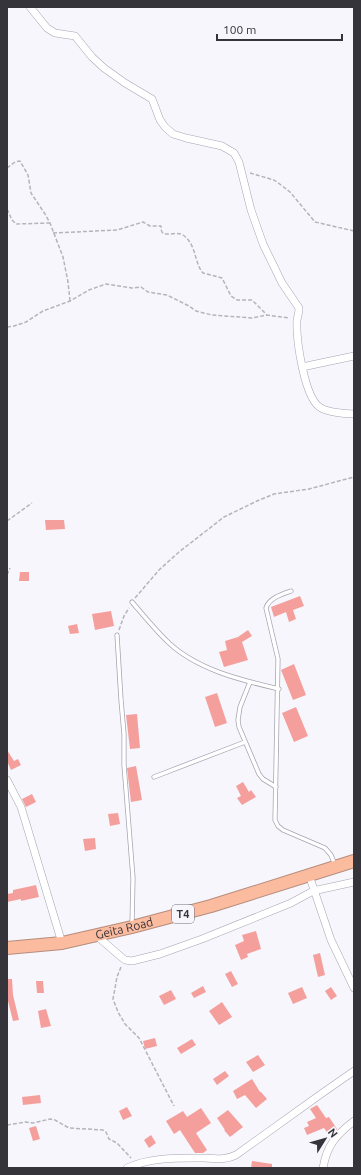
<svg xmlns="http://www.w3.org/2000/svg" width="361" height="1175" font-family="Ubuntu,sans-serif">
	<style>
		.building { fill: #f59f9d }
		.lines { fill: none; stroke-linecap: round; stroke-linejoin: round }
		.lane-casing { stroke: #a6a4b4; stroke-width: 5 }
		.street-casing { stroke: #a6a4b4; stroke-width: 8 }
		.highway-casing { stroke: #b68c7c; stroke-width: 14 }
		.path { stroke: #b5b4bb; stroke-width: 1.5; stroke-dasharray: 4 2; stroke-linecap: butt }
		.lane { stroke: #fff; stroke-width: 3.5 }
		.street { stroke: #fff; stroke-width: 7 }
		.highway { stroke: #fbbb9f; stroke-width: 12 }
		.labels { text-anchor: middle; stroke-width: 3; stroke-linejoin: round; paint-order: stroke }
		.shield { fill: #f6f6fc; stroke: #6f6e75; stroke-width: 1 }
		.shield-label { font-size: 11px; font-weight: bold; fill: #35343b }
		.street-label { font-size: 12px; fill: #35343b; stroke: #f6f6fc }
	</style>
	<rect width="100%" height="100%" fill="#f6f6fc"/>
	<path class="building" d="M45,520h19l1,9 -19,1z
		M20,572h9v9h-10z
		M300,596l4,10 -11,4 3,9 -7,3 -3,-10 -12,5 -3,-10z
		M111,611l3,15 -19,4 -3,-16z
		M77,624l2,9 -9,1 -2,-8z
		M248,630l4,6 -10,6 6,18 -24,7 -5,-15 8,-2 -2,-9 13,-4z
		M294,664l12,31 -13,5 -12,-30z
		M217,693l10,30 -12,4 -10,-30z
		M296,707l12,29 -14,6 -12,-29z
		M137,714l3,34 -10,1 -4,-34z
		M7,750l7,11 4,-2 3,6 -10,5 -4,-9z
		M136,766l6,34 -11,2 -4,-34z
		M243,782l6,10 2,-2 5,7 -14,8 -5,-7 4,-2 -5,-10z
		M32,794l4,8 -10,5 -4,-8z
		M118,813l2,11 -10,2 -2,-12z
		M95,838l1,11 -11,2 -2,-12z
		M36,885l3,12 -18,4v-2l-14,3v-8l6,-1v-3z
		M256,931l5,18 -14,5 1,3 -7,3 -6,-15 9,-4 -2,-6z
		M320,953l5,22 -7,2 -5,-22z
		M231,971l7,13 -6,3 -7,-13z
		M7,979h5l1,16 6,25 -6,1 -6,-24z
		M36,981h7l1,12h-7z
		M203,986l3,6 -12,6 -3,-5z
		M302,987l5,11 -14,6 -5,-11z
		M331,987l6,9 -6,4 -6,-9z
		M171,990l5,9 -12,6 -5,-9z
		M222,1002l10,15 -13,8 -10,-14z
		M46,1009l5,17 -10,2 -3,-17z
		M155,1038l2,8 -12,3 -2,-8z
		M192,1039l4,6 -15,9 -4,-6z
		M258,1055l7,10 -12,7 -7,-10z
		M225,1071l4,5 -12,9 -4,-6z
		M252,1079l8,13h1l6,7 -11,9 -11,-13 -8,4 -4,-8z
		M40,1095l1,8 -18,2 -1,-8z
		M317,1105l9,13 3,-1 8,12 -8,6 -5,-7 -17,7 -3,-7 5,-2 -2,-4 9,-4 -6,-9z
		M127,1107l5,9 -9,4 -4,-9z
		M201,1108l10,15 -15,10 11,17 -4,3h-8l-15,-23 -6,4 -8,-13 17,-10 4,6z
		M228,1110l15,17 -13,10 -6,-7h1l-8,-12z
		M36,1126l4,13 -7,2 -4,-13z
		M151,1135l5,8 -7,5 -5,-8z
		M252,1161l20,3v4h-21z"/>
	<g class="lines">
		<g class="lane-casing">
			<path id="lane" d="M291,591c-9,3 -22,7 -25,17l12,51 -3,161 3,6 5,4 42,18 6,7 4,10
				M132,602c12,14 24,29 37,41 29,27 72,37 110,46
				M117,635l4,65 3,34v31l9,113 -1,46
				M250,682l-10,25 -2,13 1,7 20,47 4,5 13,8
				M154,777l91,-35"/>
		</g>
		<g class="street-casing">
			<path id="street" d="M30,7l17,21 8,5 20,3 17,21 12,11 21,15 27,16 8,21 5,7 8,7 13,4 36,8 12,7 5,9 12,48 12,34 19,39 17,25c0,4 -1,8 -2,12 -1,18 7,79 24,88 7,4 24,6 33,6
				M302,367l52,-11
				M7,780l14,27 7,23 34,113
				M309,875l22,65 23,48
				M97,936l23,20 5,4 7,1 28,-7 42,-15 89,-36 22,-12 41,-9
				M127,1168c23,-11 51,-10 76,-10 14,0 20,3 33,-3l85,-61 33,-23
				M323,1168c4,-23 13,-33 31,-47"/>
		</g>
		<g class="highway-casing">
			<g id="highway">
				<path id="s1" d="M7,948l55,-5 70,-16 79,-21 143,-45"/>
			</g>
		</g>
		<path class="path" d="M7,168l8,-6 5,-1 8,14 3,18 14,21 5,9 13,34 5,25 2,19
			M250,173l24,7 7,5 9,7 25,30 39,9
			M7,209l5,11 4,4 34,-1
			M53,233l64,-3 26,-8 7,4h11c0,2 0,4 1,6 4,5 16,-1 21,3 14,10 11,28 20,38l19,5 9,18 6,4h15l15,15
			M7,327l7,-1 12,-4 17,-11 27,-10 19,-11 17,-6 26,4 9,-1 7,5 19,3 22,11 7,5 16,4 40,3 15,-3 22,3
			M7,521l25,-18
			M7,575l3,-7
			M135,598l24,-28 20,-18 45,-35 33,-16 17,-7 35,-5 45,-12
			M119,630l5,-14 5,-8
			M121,967l-4,10 -4,22 5,13 7,12 14,14 35,68
			M7,1125l19,-3 7,1 17,-4 5,1 14,8 34,2 3,2 3,7 8,4 14,15"/>
		<use href="#lane" class="lane"/>
		<use href="#street" class="street"/>
		<use href="#highway" class="highway"/>
	</g>
	<g class="labels">
		<rect class="shield" x="172" y="905" width="22" height="18" rx="3"/>
		<g class="shield-label">
			<text x="183" y="918">T4</text>
		</g>
		<g class="street-label">
			<text dy="4" stroke="none"><textPath href="#s1" startOffset="119">Geita Road</textPath></text>
		</g>
	</g>
	<rect width="361" height="1175" fill="none" stroke="#35343b" stroke-width="16"/>
	<g transform="translate(325 1139) rotate(53)" stroke="#f6f6fc" stroke-width="3" paint-order="stroke">
	<path d="M0-3L7 15L0 10L-7 15Z" fill="#35343b"/>
	<text y="-6" font-size="11" font-weight="bold" text-anchor="middle" fill="#35343b">N</text>
	</g>
	<path d="M217 34v6h125v-6" fill="none" stroke="#35343b" stroke-width="2"/>
	<text x="223" y="34" font-size="12" fill="#35343b" stroke="#f6f6fc" stroke-width="3" paint-order="stroke">100 m</text>
</svg>
